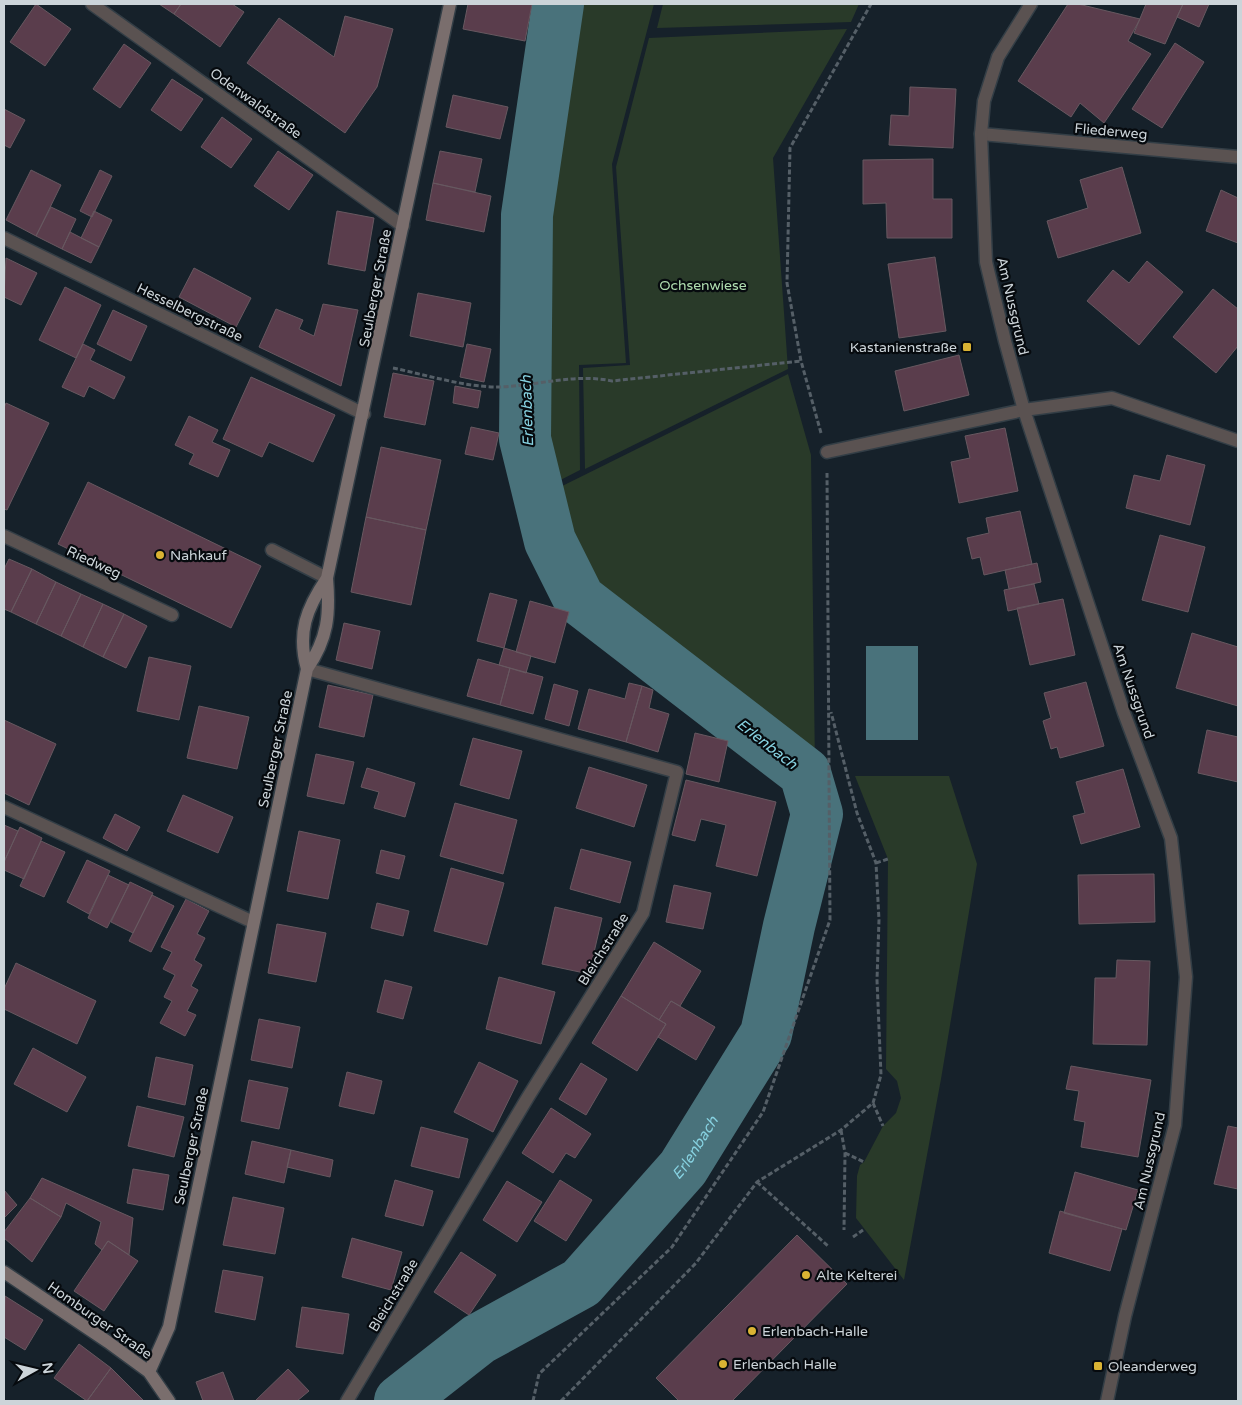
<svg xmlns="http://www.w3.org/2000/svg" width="1242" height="1405" font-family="'Varela Round',sans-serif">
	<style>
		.green { fill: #293a29 }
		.water { fill: #49727b }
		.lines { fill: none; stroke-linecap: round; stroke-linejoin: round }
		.river { stroke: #49727b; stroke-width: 52 }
		.building { fill: #5a3d4c; stroke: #675860 }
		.lane-casing { stroke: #333e46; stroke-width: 15 }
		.street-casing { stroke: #333e46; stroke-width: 15 }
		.secondary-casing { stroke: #333e46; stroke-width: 15 }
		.path { stroke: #555f67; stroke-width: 3; stroke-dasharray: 5 2.5; stroke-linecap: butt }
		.lane { stroke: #5a5251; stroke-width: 12 }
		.street { stroke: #5a5251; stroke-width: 12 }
		.secondary { stroke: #7a6e6d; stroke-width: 12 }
		.poi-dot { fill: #dab333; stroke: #060a0e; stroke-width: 2 }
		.labels { text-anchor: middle; stroke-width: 4.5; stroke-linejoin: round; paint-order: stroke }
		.street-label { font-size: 14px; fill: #ccd4d9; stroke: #060a0e }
		.park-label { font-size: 14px; fill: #b0ddb0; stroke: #060a0e }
		.poi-label { font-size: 14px; fill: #ccd4d9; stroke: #060a0e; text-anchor: start }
		.water-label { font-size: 15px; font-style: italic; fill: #87d2e1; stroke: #060a0e }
	</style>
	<rect width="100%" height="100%" fill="#16212a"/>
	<path class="green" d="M572,4h82l-42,160 14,199 -47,2 1,105 -39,20 -7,-30 -3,-53 4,-173 18,-148z
		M663,4h196l-8,18 -194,6z
		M847,29l-74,129 15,211 -203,100 -2,-101 47,-3 -14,-198 33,-129z
		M788,374l23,81 4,313 -228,-177 -31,-45 -14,-50z
		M855,776h94l28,88 -36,215 -37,201 -48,-62 1,-42 3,-11 4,-3 19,-36 13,-13 5,-15 -4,-17 -11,-12 2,-210z"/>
	<path class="water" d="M866,646h52v94h-52z"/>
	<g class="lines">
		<path class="river" id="s1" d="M400,1401l79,-62 102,-56 102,-115 83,-134 23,-108 28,-112 -12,-41 -226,-174 -29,-58 -25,-102 2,-224 31,-211"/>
	</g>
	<path class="building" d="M36,4l35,25 -26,37 -35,-24z
		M159,4h22l-7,10z
		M181,4h51l12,8 -24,35 -46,-33z
		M468,4h64l-7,37 -62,-12z
		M1068,4h10l62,15 -12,22 23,13 -47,69 -24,-20 -9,14 -53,-36z
		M1146,4h37l-18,40 -31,-11z
		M1183,4h26l-10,23 -22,-10z
		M345,16l48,13 -16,58 -32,46 -98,-70 32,-45 55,39z
		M1175,43l29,19 -42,66 -30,-19z
		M124,44l27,19 -31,45 -27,-19z
		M172,79l31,20 -22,32 -30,-21z
		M910,87l46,2 -3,59 -64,-3 2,-30 18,1z
		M453,95l55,12 -8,32 -54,-12z
		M4,109l21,11 -15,28 -6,-3z
		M222,117l30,22 -21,29 -30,-21z
		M278,151l35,24 -24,35 -35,-24z
		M440,151l42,8 -7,33 -42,-9z
		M933,159v40h19v39h-65l-1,-35 -23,1v-44z
		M1122,167l19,66 -83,25 -11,-37 41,-13 -8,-28z
		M31,170l30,15 -25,51 -30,-16z
		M100,170l12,6 -20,41 -12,-6z
		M433,183l58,13 -7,36 -58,-12z
		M1221,190l17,8v45l-32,-12z
		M51,207l25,12 -14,30 -26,-13z
		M94,211l18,9 -13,27 -18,-9z
		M337,211l37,7 -9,53 -37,-7z
		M70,232l29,15 -8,16 -29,-14z
		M935,257l11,74 -47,7 -11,-74z
		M6,258l31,15 -16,32 -17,-8z
		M1147,261l36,31 -44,53 -52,-44 26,-31 16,13z
		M194,268l57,30 -15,29 -57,-30z
		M65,287l36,18 -25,53 -37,-18z
		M1213,289l25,20v37l-22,27 -43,-36z
		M418,293l53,10 -8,44 -53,-11z
		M323,304l35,6 -17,76 -82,-39 17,-38 27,11 -4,9 15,7z
		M113,310l34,16 -16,35 -34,-17z
		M83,344l12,6 -5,10 35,17 -11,22 -25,-13 -5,11 -22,-10z
		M467,344l24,5 -7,33 -24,-5z
		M959,355l10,40 -65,16 -9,-40z
		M393,373l41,8 -9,44 -41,-8z
		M251,377l84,38 -22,47 -44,-20 -7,15 -39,-18z
		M455,386l26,5 -3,17 -25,-5z
		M6,403l43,20 -42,87 -3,-1v-101z
		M189,416l29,14 -6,12 18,8 -12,27 -29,-13 5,-10 -19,-9z
		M471,427l28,6 -6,27 -28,-6z
		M1005,428l13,63 -59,12 -8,-41 19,-4 -5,-22z
		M381,447l60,13 -15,70 -60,-13z
		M1167,455l38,10 -15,60 -64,-17 8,-33 26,6z
		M88,482l173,84 -30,62 -173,-84z
		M1020,511l12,53 -48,11 -4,-18 -8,2 -5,-21 22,-5 -3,-15z
		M366,517l60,13 -15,75 -60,-13z
		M1160,535l45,12 -17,65 -46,-12z
		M9,559l23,10 -21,43 -7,-3v-40z
		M1037,563l4,19 -32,7 -4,-19z
		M32,569l24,13 -20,42 -25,-12z
		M56,582l25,12 -20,42 -25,-12z
		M1034,584l5,20 -31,7 -4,-21z
		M490,593l27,7 -13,48 -27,-7z
		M81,594l22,10 -20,43 -22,-11z
		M1063,599l12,56 -45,10 -13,-57z
		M530,601l39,11 -14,51 -39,-11z
		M103,604l21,10 -21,43 -20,-10z
		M124,614l23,12 -21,42 -23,-11z
		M344,623l36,8 -8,38 -36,-9z
		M1192,633l46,14v59l-62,-18z
		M504,648l27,8 -5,17 -27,-8z
		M149,657l42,9 -12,54 -42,-9z
		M478,659l32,9 -10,37 -33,-9z
		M510,668l33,9 -10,37 -33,-9z
		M1086,682l18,64 -44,12 -3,-11 -6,2 -8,-28 8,-3 -7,-25z
		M629,683l13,3 -16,56 -48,-13 11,-40 36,10z
		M554,684l24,7 -9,35 -24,-7z
		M328,685l45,10 -9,42 -45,-10z
		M642,686l11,4 -4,18 20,6 -11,38 -32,-10z
		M199,706l50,11 -12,52 -50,-11z
		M4,720l52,24 -27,61 -25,-12z
		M1207,730l31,7v45l-40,-9z
		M695,733l33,8 -9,41 -33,-8z
		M473,738l49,13 -13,48 -49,-14z
		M316,754l38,8 -10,42 -37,-8z
		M589,767l58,18 -13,42 -58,-19z
		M367,768l48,15 -10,34 -31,-9 5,-16 -18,-5z
		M1123,769l17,58 -59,17 -8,-28 12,-3 -9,-31z
		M686,780l90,22 -19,74 -41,-10 10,-41 -25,-6 -6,22 -23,-6z
		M183,795l50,22 -15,36 -51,-22z
		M455,803l62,17 -14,54 -63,-18z
		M115,814l25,13 -13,24 -24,-13z
		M4,825l14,6 -14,31z
		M20,827l22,11 -18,41 -20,-9v-8z
		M299,831l41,9 -12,59 -41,-8z
		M41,841l24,11 -21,45 -24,-11z
		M581,849l50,13 -11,41 -50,-14z
		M381,850l24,6 -6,23 -23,-6z
		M87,860l23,11 -21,43 -22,-12z
		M451,868l53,15 -17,62 -53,-14z
		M1154,874l1,48 -76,2 -1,-49z
		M108,875l21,10 -22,43 -19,-10z
		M130,882l23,11 -20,40 -22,-11z
		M674,885l37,8 -8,36 -37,-7z
		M152,895l22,11 -23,46 -22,-11z
		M186,899l23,12 -12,23 8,4 -11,22 8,5 -11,21 7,4 -11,21 9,4 -11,21 -25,-13 12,-22 -8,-4 11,-22 -12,-6 9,-17 -11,-5z
		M377,903l32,8 -6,25 -32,-8z
		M555,907l47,11 -13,56 -47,-10z
		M277,924l49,9 -10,49 -48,-9z
		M654,942l47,29 -21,35 -9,-5 -12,19 -38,-24z
		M1117,960l33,1 -3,84 -54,-1 2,-66h21z
		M16,963l80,38 -19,43 -73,-35v-20z
		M499,977l56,15 -14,52 -55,-15z
		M385,980l27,7 -9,32 -26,-7z
		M621,996l45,28 -29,47 -45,-28z
		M671,1001l44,26 -19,33 -38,-23 8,-13 -7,-4z
		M259,1019l41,8 -8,41 -41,-8z
		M33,1048l53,29 -19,35 -53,-28z
		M156,1057l37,8 -8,40 -37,-8z
		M479,1062l39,19 -25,51 -39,-20z
		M581,1063l26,16 -21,36 -27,-16z
		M1071,1066l80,14 -13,77 -57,-10 4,-25 -11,-2 5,-29 -13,-2z
		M347,1072l35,9 -8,33 -35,-8z
		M249,1080l39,8 -9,41 -38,-8z
		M137,1106l47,11 -10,40 -46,-11z
		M551,1108l40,26 -16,24 -9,-5 -13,20 -31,-20z
		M1228,1126l10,2v61l-24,-5z
		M421,1127l47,12 -9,39 -48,-12z
		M252,1141l39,9 -7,33 -39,-9z
		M291,1150l42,10 -3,17 -43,-10z
		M133,1169l36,6 -6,35 -36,-7z
		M1075,1172l63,18 -12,40 -62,-17z
		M42,1178l91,40 -4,37 -21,-14 -6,9 -7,-6 6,-22 -35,-19 -5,14 -31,-19z
		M395,1180l38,11 -10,35 -38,-10z
		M560,1180l32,20 -26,41 -32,-20z
		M507,1181l35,21 -25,40 -34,-22z
		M4,1190l13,15 -13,13z
		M233,1197l51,11 -9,46 -52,-9z
		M30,1198l31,19 -29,45 -28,-24v-6z
		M1060,1211l62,18 -12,42 -61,-18z
		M797,1235l50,49 -115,117h-53l-23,-23z
		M352,1238l50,14 -11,38 -49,-13z
		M108,1241l30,20 -34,50 -30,-20z
		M461,1252l35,23 -27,40 -35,-23z
		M223,1270l40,7 -8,43 -40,-8z
		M5,1296l38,24 -18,30 -21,-13z
		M302,1307l47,7 -6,40 -47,-7z
		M79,1344l32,24 -24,33 -33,-23z
		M111,1368l33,33h-57z
		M288,1369l21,22 -12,10h-42z
		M223,1372l11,29h-31l-7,-19z"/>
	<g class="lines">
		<g class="lane-casing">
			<path id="lane" d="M981,134l257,23
				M827,452l197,-42
				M272,550l55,28"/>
		</g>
		<g class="street-casing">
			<path id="street" d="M92,4l311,222
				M1031,4l-33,53 -14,44 -3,33 5,128 19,79 19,69 100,303 47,125 15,139 -11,148 -50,191 -18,85
				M4,238l360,176
				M1024,410l88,-12 126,43
				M4,536l168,79
				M307,669l370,103 -34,141 -115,184 -181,304
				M4,807l249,115"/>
		</g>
		<g class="secondary-casing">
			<path id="secondary" d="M307,669c-10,-36 -1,-60 20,-91
				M4,1272l104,70 41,30 20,29
				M149,1372l20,-45 138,-658c21,-31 23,-54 20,-91l123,-574"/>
		</g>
		<path class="path" d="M393,368c34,7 71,19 105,19 38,-1 77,-14 114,-6l189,-20
			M821,433l-20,-72 -14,-78 3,-135 81,-144
			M876,863l12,-4
			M873,1103l10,23
			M841,1130l4,23 -1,77
			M845,1153l19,9
			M757,1182l71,64
			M853,1237l10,-7
			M533,1401l6,-27 133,-127 91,-135 67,-192 -3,-447
			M561,1401l135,-138 61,-81 84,-52 32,-27 8,-28 -4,-95 2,-60 -3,-57 -19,-50 -26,-101"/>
		<use href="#lane" class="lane"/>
		<use href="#street" class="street"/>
		<use href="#secondary" class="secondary"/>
	</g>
	<g class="poi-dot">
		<rect x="962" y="342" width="10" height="10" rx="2.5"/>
		<circle cx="160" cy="555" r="5"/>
		<circle cx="806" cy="1275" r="5"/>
		<circle cx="752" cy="1331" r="5"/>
		<circle cx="723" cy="1364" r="5"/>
		<rect x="1093" y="1361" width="10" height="10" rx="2.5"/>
	</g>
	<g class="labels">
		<g class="street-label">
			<text transform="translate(256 103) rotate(36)" y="5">Odenwaldstraße</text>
			<text transform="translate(1111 131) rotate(5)" y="5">Fliederweg</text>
			<text transform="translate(375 288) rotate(-79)" y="5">Seulberger Straße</text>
			<text transform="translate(1013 306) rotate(77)" y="5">Am Nussgrund</text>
			<text transform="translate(190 312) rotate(26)" y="5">Hesselbergstraße</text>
			<text transform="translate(94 562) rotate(25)" y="5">Riedweg</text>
			<text transform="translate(1134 691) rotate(71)" y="5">Am Nussgrund</text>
			<text transform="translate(275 749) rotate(-78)" y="5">Seulberger Straße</text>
			<text transform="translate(603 949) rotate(-58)" y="5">Bleichstraße</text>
			<text transform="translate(191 1146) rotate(-78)" y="5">Seulberger Straße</text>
			<text transform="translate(1149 1161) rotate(-77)" y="5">Am Nussgrund</text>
			<text transform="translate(393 1295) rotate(-59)" y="5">Bleichstraße</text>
			<text transform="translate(100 1320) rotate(35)" y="5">Homburger Straße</text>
		</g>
		<g class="park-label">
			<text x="703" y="290">Ochsenwiese</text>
		</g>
		<g class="poi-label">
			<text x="957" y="352" text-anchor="end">Kastanienstraße</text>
			<text x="170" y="560">Nahkauf</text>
			<text x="816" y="1280">Alte Kelterei</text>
			<text x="762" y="1336">Erlenbach-Halle</text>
			<text x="733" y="1369">Erlenbach Halle</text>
			<text x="1108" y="1371">Oleanderweg</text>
		</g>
		<g class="water-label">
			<text transform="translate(527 411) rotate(-92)" y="5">Erlenbach</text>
			<text transform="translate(767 744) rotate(38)" y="5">Erlenbach</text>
			<text dy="5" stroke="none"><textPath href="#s1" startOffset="394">Erlenbach</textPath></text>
		</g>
	</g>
	<rect width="1242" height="1405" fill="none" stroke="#ccd4d9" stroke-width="10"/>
	<g transform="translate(35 1370) rotate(82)" stroke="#060a0e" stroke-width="4" paint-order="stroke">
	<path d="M0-4L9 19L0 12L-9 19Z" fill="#ccd4d9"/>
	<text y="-8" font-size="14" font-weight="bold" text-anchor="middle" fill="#ccd4d9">N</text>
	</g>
</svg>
